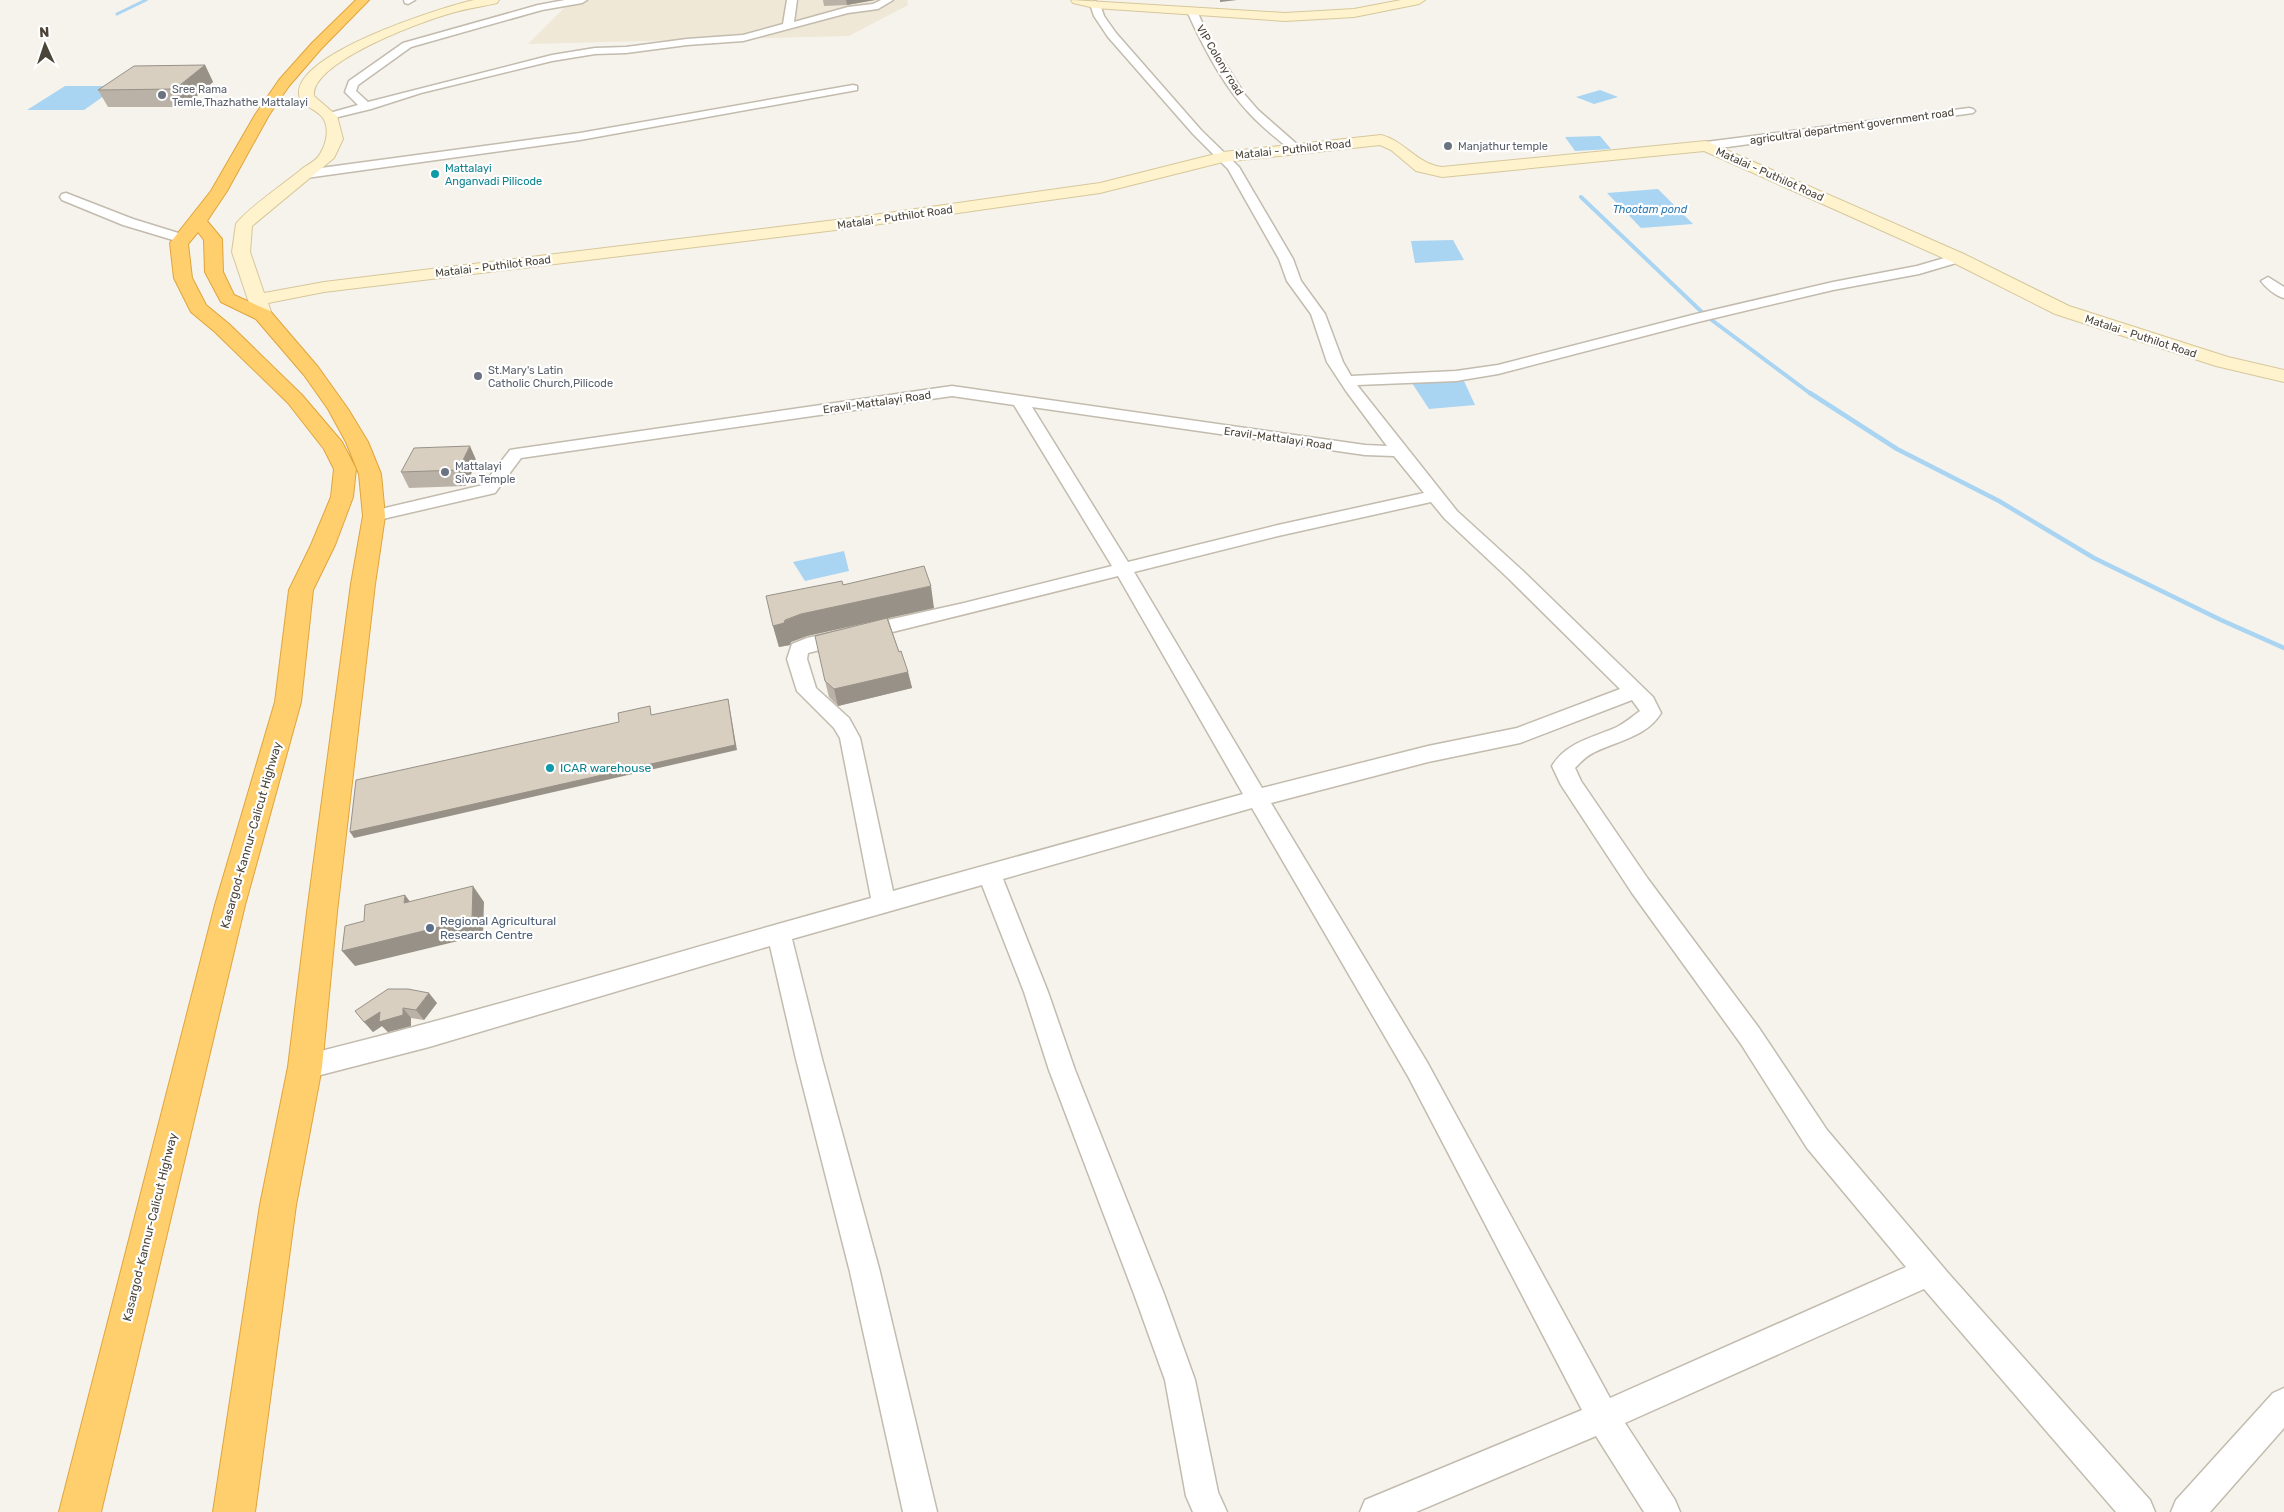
<svg xmlns="http://www.w3.org/2000/svg" width="2284" height="1512" font-family="Rubik,sans-serif">
	<style>
		.education { fill: #efe8d6 }
		.water { fill: #a9d4f2 }
		.lines { fill: none; stroke-linecap: round; stroke-linejoin: round }
		.stream-far2 { stroke: #a9d4f2; stroke-width: 3 }
		.stream-far1 { stroke: #a9d4f2; stroke-width: 4 }
		.stream { stroke: #a9d4f2; stroke-width: 4.5 }
		.street-casing { stroke: #c2bbae; stroke-width: 3 }
		.secondary-casing { stroke: #d6c79b; stroke-width: 2 }
		.highway-casing { stroke: #e0a43c; stroke-width: 2 }
		.street { fill: #fff; fill-rule: evenodd }
		.secondary { fill: #fff3cd; fill-rule: evenodd }
		.highway { fill: #ffcf6e; fill-rule: evenodd }
		.wall { fill: #bab2a6 }
		.shaded-wall { fill: #979187 }
		.building { fill: #d8cfc1; stroke: #979187 }
		.worship-dot { fill: #6b7280; stroke: #fff; stroke-width: 2 }
		.culture-dot { fill: #0f9aa8; stroke: #fff; stroke-width: 2 }
		.service-dot { fill: #5c6f8a; stroke: #fff; stroke-width: 2 }
		.labels { text-anchor: middle; stroke-width: 4.5; stroke-linejoin: round; paint-order: stroke }
		.far-street-label { font-size: 11px; fill: #4b4439; stroke: #fff }
		.far-worship-label { font-size: 11px; fill: #5b616d; stroke: #fff; text-anchor: start }
		.far-culture-label { font-size: 11px; fill: #0d838f; stroke: #fff; text-anchor: start }
		.far-water-label { font-size: 11px; font-style: italic; fill: #2e7ab2; stroke: #fff }
		.culture-label { font-size: 12px; fill: #0d838f; stroke: #fff; text-anchor: start }
		.street-label { font-size: 12px; fill: #4b4439; stroke: #fff }
		.service-label { font-size: 12px; fill: #4e5e75; stroke: #fff; text-anchor: start }
	</style>
	<rect width="100%" height="100%" fill="#f6f3ec"/>
	<path class="education" d="M591,0h316l1,5 -59,31 -321,8 41,-41z"/>
	<path class="water" d="M65,86h53l-34,24h-57z
		M1600,90l18,7 -24,7 -18,-7z
		M1600,136l11,13 -36,2 -10,-14z
		M1658,189l35,35 -52,4 -34,-35z
		M1453,240l11,20 -49,3 -4,-22z
		M1464,381l11,24 -46,4 -17,-26z
		M844,551l5,20 -44,10 -12,-19z"/>
	<g class="lines">
		<path class="stream-far2" d="M117,14l29,-14"/>
		<path class="stream-far1" d="M1581,197l124,118 106,79"/>
		<path class="stream" d="M1810,393l87,56 102,52 95,57 127,62 63,28"/>
		<g class="street-casing">
			<path id="street" d="M404,0h11l-7,4 -3,-1z
				M565,0h22l-5,3 -40,7 -131,37 -53,38 -2,6 12,11 184,-47 43,-7 31,-1 61,-8 56,-4 40,-11 4,-24h10l-3,22 54,-15 25,-3 8,-4h12l-15,9 -30,4 -105,28 -56,4 -61,8 -31,1 -43,7 -131,32 -50,16 -41,10 -6,-3 2,-2 32,-9 -13,-13 4,-11 54,-38 135,-38z
				M1095,1l5,3 4,12 12,17 85,97 38,37 54,92 8,22 24,33 18,48 8,14 105,-5 42,-6 198,-51 137,-32 84,-16 41,-12 5,1 2,3 -2,3 -44,13 -86,16 -135,32 -200,52 -42,7 -99,4 100,126 66,60 130,126 8,16c-14,24 -45,28 -68,40 -7,3 -13,10 -18,15l6,13 67,98 111,149 68,102 122,144 201,226 5,12h-39l-192,-223 -299,134 50,77 5,12h-36l-48,-76 -180,76h-56l5,-12 217,-90 -173,-332 -157,-270 -249,71 45,113 27,78 89,224 31,86 23,112 9,20h-34l-7,-16 -21,-116 -31,-86 -85,-224 -25,-78 -42,-107 -190,54 30,120 58,213 57,240h-34l-53,-240 -54,-213 -26,-113 -341,101 -124,32 -9,-4 -4,-8 4,-8 9,-4c190,-47 377,-105 566,-157l-31,-160 -6,-10 -37,-37 -10,-32 5,-15 15,-6 157,-35 148,-37 -98,-161 -62,-9 -431,62 -26,35 -121,28 -6,-1 -3,-4 3,-4 115,-27 27,-35 6,-1 436,-63 413,59 22,1 -41,-55 -19,-29 -16,-48 -24,-33 -8,-22 -51,-90 -35,-35 -85,-97 -14,-21 -4,-12zM1032,407l333,48 29,1 30,37 -146,32 -150,37zM1431,502l14,17 64,60 111,110 -103,39 -89,18 -166,42 -128,-216 144,-36zM1118,576l125,218 -350,97 -33,-153 -11,-20 -33,-30 -9,-29 1,-6zM1632,700l8,11c-7,5 -15,12 -23,16 -22,10 -51,15 -65,39l9,19 71,108 109,151 66,104 99,119 -296,131 -183,-336 -156,-259 157,-41 92,-19z
				M1192,8l5,3 12,27 36,57 13,15 41,36 2,2 -2,2h-8c-14,-11 -29,-23 -41,-36 -26,-27 -48,-69 -63,-103z
				M853,85l4,1v4l-277,50 -274,38 -6,-4 6,-4 274,-37z
				M1969,108l4,1 2,2 -2,2 -267,37 -6,-4 6,-4z
				M66,193l67,26 55,17 2,3 -7,4 -60,-18 -61,-25 -2,-3 2,-3z
				M2268,277l16,10v11c-8,-2 -18,-10 -23,-17z
				M2284,1388v40l-74,84h-39l5,-12 97,-107z"/>
		</g>
		<g class="secondary-casing">
			<path id="secondary" d="M474,0h25l-2,3c-17,4 -35,6 -52,12 -27,8 -135,48 -131,81l23,20 6,23 -9,19 -82,68 -2,26 14,41 60,-11 528,-64 248,-35 123,-31 158,-17c24,6 36,29 61,32l264,-26 258,113 105,52 159,51 56,13v12l-68,-16 -161,-52 -103,-52 -248,-111 -262,26 -26,-6 -25,-21 -11,-5 -157,17 -123,31 -248,35 -528,64 -56,11 4,12 -2,4 -7,2 -7,-2 -8,-19 -16,-48 4,-28c10,-15 51,-42 67,-56 6,-4 14,-8 17,-14 6,-10 10,-25 3,-36 -6,-9 -23,-12 -24,-24 -3,-41 143,-87 175,-94z
				M1071,0l214,13 69,-4 47,-9h24l-6,4 -65,13 -69,4 -190,-13 -22,-5z"/>
		</g>
		<g class="highway-casing">
			<path id="highway" d="M356,0h13l-48,49 -32,37 -20,29 -42,76 -20,30 15,18 1,33 11,23 36,16 48,56 30,42 20,33 13,32 4,42 -10,68 -38,328 -15,155 -26,138 -41,307h-42l47,-307 28,-138 19,-155 44,-328 12,-68 -4,-42 -13,-32 -18,-33 -24,-34 -48,-56 -35,-17 -16,-30 -1,-32 -6,-8 -10,12 4,34 14,27 23,19 73,71 40,47 14,27 -3,28 -18,48 -22,45 -12,112 -56,203 -144,607h-42l156,-607 60,-203 14,-112 22,-45 20,-48 3,-28 -10,-20 -36,-46 -73,-71 -24,-20 -17,-34 -4,-35 41,-52 44,-76 24,-35 33,-37z"/>
		</g>
		<use href="#street" class="street"/>
		<use href="#secondary" class="secondary"/>
		<use href="#highway" class="highway"/>
	</g>
	<path class="wall" d="M823,0h52l-28,5 -23,1z
		M205,65l8,17 -29,25h-76l-10,-17z
		M477,462l-12,24 -56,2 -8,-16z
		M843,585l91,23 -46,10 11,34 9,20 4,16 -74,18 -9,-9 -4,-16 52,-61 -70,16 -16,6 -1,3 -11,2 -6,-21z
		M437,1003l-13,17 -13,-2v8l-23,6 -6,-6 -9,6 -18,-21z"/>
	<path class="shaded-wall" d="M846,0h29l-28,5z
		M1220,0h17l-17,2z
		M205,65l8,17 -29,25 -9,-18z
		M470,446l7,16 -12,24 -7,-16z
		M931,586l3,22 -127,28 -16,6 -1,3 -11,2 -6,-21 28,-12z
		M908,672l4,16 -74,18 -4,-17z
		M728,699l1,5 8,46 -383,88 -4,-6z
		M473,886l11,16 -1,33 -128,31 -13,-15z
		M405,895l12,16 -13,-8z
		M429,993l8,10 -13,17 -8,-10z
		M403,1008l8,10v8l-23,6 -6,-6 -9,6 -9,-10 16,-10z"/>
	<path class="building" d="M205,65l-30,24 -77,1 36,-24z
		M470,446l-12,24 -57,2 13,-24z
		M924,566l7,20 -130,28 -16,6 -1,3 -11,3 -7,-30 76,-15 1,4z
		M887,618l12,34 2,-1 7,21 -74,17 -9,-8 -10,-45z
		M728,699l7,46 -385,87 6,-52 263,-58 -1,-9 32,-7 1,9z
		M473,886l-1,33 -130,32 3,-25 19,-5 1,-16 40,-10 -1,8z
		M388,989h20l21,4 -13,17 -13,-2v7l-24,7 1,-10 -16,10 -9,-11z"/>
	<g class="worship-dot">
		<circle cx="162" cy="95" r="5"/>
		<circle cx="1448" cy="146" r="5"/>
		<circle cx="478" cy="376" r="5"/>
		<circle cx="445" cy="472" r="5"/>
	</g>
	<g class="culture-dot">
		<circle cx="435" cy="174" r="5"/>
		<circle cx="550" cy="768" r="5"/>
	</g>
	<circle class="service-dot" cx="430" cy="928" r="5"/>
	<g class="labels">
		<g class="far-street-label">
			<text transform="translate(1220 60) rotate(59)" y="4">VIP Colony road</text>
			<text transform="translate(1852 126) rotate(-8)" y="4">agricultral department government road</text>
			<text transform="translate(1293 149) rotate(-6)" y="4">Matalai - Puthilot Road</text>
			<text transform="translate(1770 174) rotate(24)" y="4">Matalai - Puthilot Road</text>
			<text transform="translate(895 217) rotate(-8)" y="4">Matalai - Puthilot Road</text>
			<text transform="translate(493 266) rotate(-7)" y="4">Matalai - Puthilot Road</text>
			<text transform="translate(2141 336) rotate(18)" y="4">Matalai - Puthilot Road</text>
			<text transform="translate(877 402) rotate(-8)" y="4">Eravil-Mattalayi Road</text>
			<text transform="translate(1278 438) rotate(8)" y="4">Eravil-Mattalayi Road</text>
		</g>
		<g class="far-worship-label">
			<text x="172" y="93">Sree Rama<tspan x="172" dy="13">Temle,Thazhathe Mattalayi</tspan></text>
			<text x="1458" y="150">Manjathur temple</text>
			<text x="488" y="374">St.Mary's Latin<tspan x="488" dy="13">Catholic Church,Pilicode</tspan></text>
			<text x="455" y="470">Mattalayi<tspan x="455" dy="13">Siva Temple</tspan></text>
		</g>
		<g class="far-culture-label">
			<text x="445" y="172">Mattalayi<tspan x="445" dy="13">Anganvadi Pilicode</tspan></text>
		</g>
		<g class="far-water-label">
			<text x="1650" y="213">Thootam pond</text>
		</g>
		<g class="culture-label">
			<text x="560" y="772">ICAR warehouse</text>
		</g>
		<g class="street-label">
			<text transform="translate(251 835) rotate(-74)" y="4">Kasargod-Kannur-Calicut Highway</text>
			<text transform="translate(150 1227) rotate(-76)" y="4">Kasargod-Kannur-Calicut Highway</text>
		</g>
		<g class="service-label">
			<text x="440" y="925">Regional Agricultural<tspan x="440" dy="14">Research Centre</tspan></text>
		</g>
	</g>
	<g transform="translate(45 45) rotate(357)" stroke="#ffffff" stroke-width="4" paint-order="stroke">
	<path d="M0-4L9 19L0 12L-9 19Z" fill="#4b4439"/>
	<text y="-8" font-size="14" font-weight="bold" text-anchor="middle" fill="#4b4439">N</text>
	</g>
</svg>
